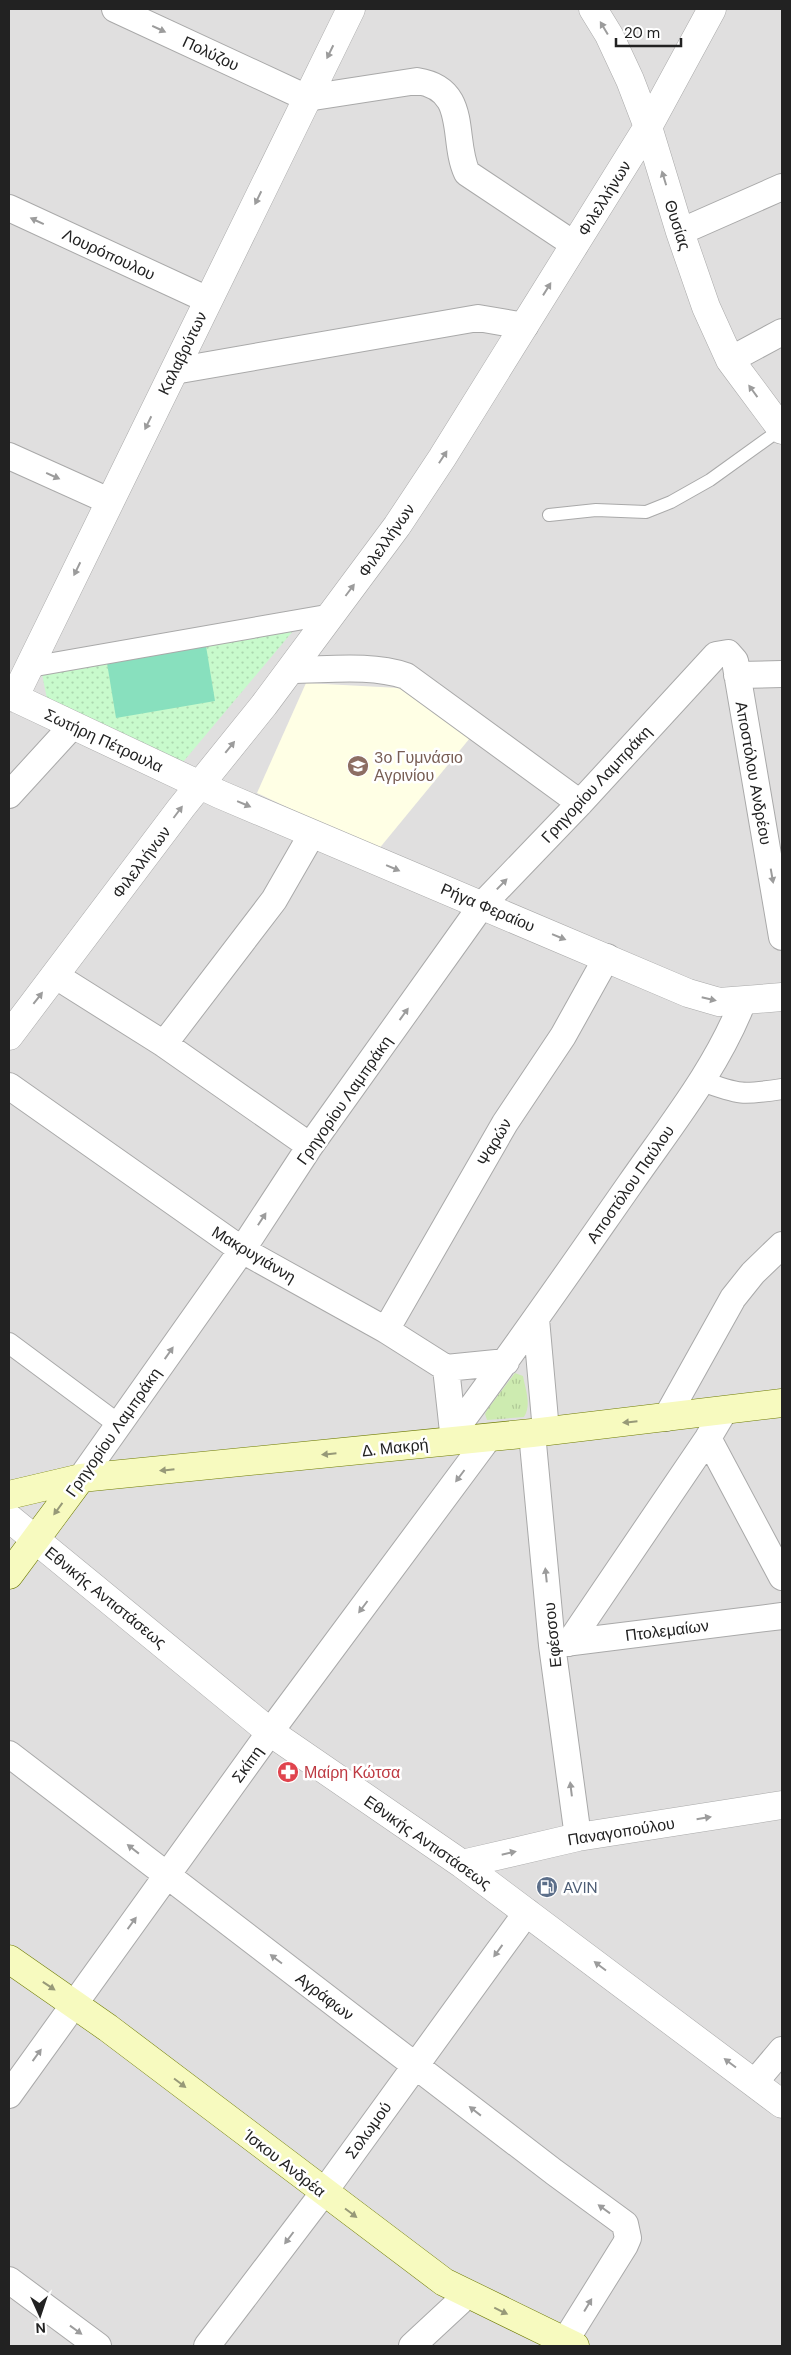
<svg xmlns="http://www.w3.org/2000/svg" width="791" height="2355" font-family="'DM Sans',sans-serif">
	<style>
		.residential { fill: #e0dfdf }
		.education { fill: #ffffe5 }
		.grass { fill: url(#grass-tufts) }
		.park { fill: url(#park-dots) }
		.pitch { fill: #88e0be }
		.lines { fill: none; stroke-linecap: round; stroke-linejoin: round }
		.service-casing { stroke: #a9a9a9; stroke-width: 14 }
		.pedestrian-casing { stroke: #a9a9a9; stroke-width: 22 }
		.minor-casing { stroke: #a9a9a9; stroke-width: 28 }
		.tertiary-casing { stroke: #a9a9a9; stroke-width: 29 }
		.secondary-casing { stroke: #707d05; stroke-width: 29 }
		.service { stroke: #fff; stroke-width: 12 }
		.pedestrian { stroke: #fff; stroke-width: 20 }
		.minor { stroke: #fff; stroke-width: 26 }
		.tertiary { stroke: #fff; stroke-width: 28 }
		.secondary { stroke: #f7fabf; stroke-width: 28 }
		.oneway { fill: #9c9c9c }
		.oneway2 { fill: #979978 }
		.labels { text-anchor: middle; stroke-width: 5; stroke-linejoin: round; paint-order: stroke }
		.street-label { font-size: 16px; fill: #222; stroke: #fff }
		.education-label { font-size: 16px; fill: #785e54; stroke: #fff; text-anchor: start }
		.health-label { font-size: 16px; fill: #be3a42; stroke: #fff; text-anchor: start }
		.service-label { font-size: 16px; fill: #4e5e75; stroke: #fff; text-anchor: start }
	</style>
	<defs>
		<pattern id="grass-tufts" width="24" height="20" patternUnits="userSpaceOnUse" patternTransform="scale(1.25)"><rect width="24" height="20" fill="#cdebb0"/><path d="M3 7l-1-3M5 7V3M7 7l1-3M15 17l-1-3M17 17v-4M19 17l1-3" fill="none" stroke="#b0c997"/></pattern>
		<pattern id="park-dots" width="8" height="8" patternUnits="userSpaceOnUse" patternTransform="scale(1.25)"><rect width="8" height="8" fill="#c8facc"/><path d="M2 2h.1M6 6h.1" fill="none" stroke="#acd6af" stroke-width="1.8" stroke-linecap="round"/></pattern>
	</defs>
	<rect width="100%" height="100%" fill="#f2efe9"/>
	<path class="residential" d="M9,9h773v2337h-773z"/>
	<path class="education" d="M306,683l93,5 71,50 -92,112 -121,-57z"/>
	<path class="grass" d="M515,1373l8,3c2,12 9,29 1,41l-37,3 -2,-6 2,-4z"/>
	<path class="park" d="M293,631l-110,131 -136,-63 -5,-25z"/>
	<path class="pitch" d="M206,646l9,55 -99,17 -9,-55z"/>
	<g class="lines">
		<g class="service-casing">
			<path id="service" d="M549,515l47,-5 50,2 25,-10 39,-22 71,-51"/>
		</g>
		<g class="pedestrian-casing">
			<path id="pedestrian" d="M30,667l302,-53
				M702,1081c37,14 41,14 80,8
				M9,1343l109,81"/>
		</g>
		<g class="minor-casing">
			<path id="minor" d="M115,9l192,89 110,-17c53,8 34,58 50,92l108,72
				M9,208l199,92
				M680,232l102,-45
				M730,360l52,-28
				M174,371l304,-53 47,8
				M9,456l100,45
				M290,670c38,0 80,-6 116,6l174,127
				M737,675l45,-1
				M9,795l64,-70
				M56,976l108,68 146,102
				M164,1044l110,-144 38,-66
				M9,1086l233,164 144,80 60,38 8,73
				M536,1319l10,112
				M386,1330l119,-207 58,-87 44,-79
				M446,1368l60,-6
				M666,1418l67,-120 20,-25 29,-28
				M454,1431c61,-81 118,-164 176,-247 41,-59 87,-116 113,-183
				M532,1433l20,212 26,192
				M708,1438l74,139
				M81,1478l161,-228 68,-104 172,-241 98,-102 136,-148 12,-2 7,8 47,276
				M569,1643l139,-205 16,-27
				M557,1644l225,-28
				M9,1754l545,418 71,52 3,14 -3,7 -63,101
				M755,2082l27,-32
				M9,2095l261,-363 219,-295
				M9,2280l89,66
				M207,2346l117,-154 203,-280
				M412,2346l55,-51"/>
		</g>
		<g class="tertiary-casing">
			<path id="tertiary" d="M593,9l16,26 21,45 18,47 32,105 26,75 24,53 52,70
				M9,695l210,99 469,199 31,9 63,-5
				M14,698l337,-689
				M9,1036l172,-228 83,-103 133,-179 45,-68 207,-333 63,-116
				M9,1518l261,214 192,132 320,240
				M462,1864l116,-27 204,-32"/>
		</g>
		<g class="secondary-casing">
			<path id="secondary" d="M9,1495l72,-17 451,-45 250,-30
				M9,1575l72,-97
				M9,1959l99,69 336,254 131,64"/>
		</g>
		<use href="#service" class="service"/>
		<use href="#pedestrian" class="pedestrian"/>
		<use href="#minor" class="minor"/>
		<use href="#tertiary" class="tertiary"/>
		<use href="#secondary" class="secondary"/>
	</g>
	<defs><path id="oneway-solid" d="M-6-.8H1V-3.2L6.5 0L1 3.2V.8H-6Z" transform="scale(1.25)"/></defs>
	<g class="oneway">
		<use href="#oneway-solid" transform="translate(604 28) rotate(-121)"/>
		<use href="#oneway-solid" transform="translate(159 29) rotate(25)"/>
		<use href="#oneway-solid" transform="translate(330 52) rotate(116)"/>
		<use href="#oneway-solid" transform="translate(664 178) rotate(-107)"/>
		<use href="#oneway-solid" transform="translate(258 198) rotate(116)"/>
		<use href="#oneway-solid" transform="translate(37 221) rotate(-155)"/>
		<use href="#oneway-solid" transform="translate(547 289) rotate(-58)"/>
		<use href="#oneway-solid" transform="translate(753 391) rotate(-126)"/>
		<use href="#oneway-solid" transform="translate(148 423) rotate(116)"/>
		<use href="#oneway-solid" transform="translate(443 457) rotate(-57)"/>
		<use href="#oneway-solid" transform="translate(53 476) rotate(24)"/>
		<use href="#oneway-solid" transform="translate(77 569) rotate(116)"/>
		<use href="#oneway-solid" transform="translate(350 590) rotate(-53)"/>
		<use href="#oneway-solid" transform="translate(230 747) rotate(-51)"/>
		<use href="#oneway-solid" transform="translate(244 804) rotate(23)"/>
		<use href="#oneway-solid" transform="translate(178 812) rotate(-53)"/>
		<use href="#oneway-solid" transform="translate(393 868) rotate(23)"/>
		<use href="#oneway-solid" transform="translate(772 876) rotate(80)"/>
		<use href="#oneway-solid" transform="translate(502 884) rotate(-46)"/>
		<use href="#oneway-solid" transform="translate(559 937) rotate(22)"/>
		<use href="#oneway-solid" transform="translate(38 998) rotate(-52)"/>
		<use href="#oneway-solid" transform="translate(709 999) rotate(13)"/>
		<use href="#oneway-solid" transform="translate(404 1014) rotate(-54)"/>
		<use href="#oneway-solid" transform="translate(262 1219) rotate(-57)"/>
		<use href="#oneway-solid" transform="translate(169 1353) rotate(-55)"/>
		<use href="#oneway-solid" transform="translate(460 1476) rotate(127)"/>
		<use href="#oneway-solid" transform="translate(546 1575) rotate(-96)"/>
		<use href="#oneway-solid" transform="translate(363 1607) rotate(127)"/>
		<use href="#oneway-solid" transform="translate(571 1789) rotate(-97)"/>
		<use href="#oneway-solid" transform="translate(704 1818) rotate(-9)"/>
		<use href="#oneway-solid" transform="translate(133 1849) rotate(-142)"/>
		<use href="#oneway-solid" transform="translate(509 1853) rotate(-13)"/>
		<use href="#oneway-solid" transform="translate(132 1923) rotate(-54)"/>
		<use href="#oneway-solid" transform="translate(498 1951) rotate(126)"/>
		<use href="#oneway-solid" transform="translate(276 1959) rotate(-143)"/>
		<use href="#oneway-solid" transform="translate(600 1966) rotate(-143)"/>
		<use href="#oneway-solid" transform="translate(37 2055) rotate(-54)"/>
		<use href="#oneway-solid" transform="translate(730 2063) rotate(-143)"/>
		<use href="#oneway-solid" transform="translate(475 2111) rotate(-142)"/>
		<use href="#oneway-solid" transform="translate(604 2209) rotate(-144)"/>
		<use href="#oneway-solid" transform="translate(289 2238) rotate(127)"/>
		<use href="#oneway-solid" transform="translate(588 2305) rotate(-59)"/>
		<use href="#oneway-solid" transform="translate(76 2330) rotate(36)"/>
	</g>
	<g class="oneway2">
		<use href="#oneway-solid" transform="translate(630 1422) rotate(174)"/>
		<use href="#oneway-solid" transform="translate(329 1454) rotate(174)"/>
		<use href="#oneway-solid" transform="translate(167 1470) rotate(174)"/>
		<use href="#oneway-solid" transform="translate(58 1509) rotate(126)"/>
		<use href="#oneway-solid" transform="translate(49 1986) rotate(34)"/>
		<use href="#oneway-solid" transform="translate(180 2083) rotate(37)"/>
		<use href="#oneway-solid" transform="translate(351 2213) rotate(37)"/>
		<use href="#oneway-solid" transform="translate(501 2311) rotate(26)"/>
	</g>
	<defs>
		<g id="school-disc" transform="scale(1.125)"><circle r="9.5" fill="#8d6e63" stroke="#fff"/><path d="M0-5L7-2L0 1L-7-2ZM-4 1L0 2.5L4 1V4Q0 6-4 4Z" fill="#fff"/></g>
		<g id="pharmacy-disc" transform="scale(1.125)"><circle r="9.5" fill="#e0444e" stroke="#fff"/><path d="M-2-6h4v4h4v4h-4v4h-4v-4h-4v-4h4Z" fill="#fff"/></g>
		<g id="fuel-disc" transform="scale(1.125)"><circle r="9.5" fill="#5c6f8a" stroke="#fff"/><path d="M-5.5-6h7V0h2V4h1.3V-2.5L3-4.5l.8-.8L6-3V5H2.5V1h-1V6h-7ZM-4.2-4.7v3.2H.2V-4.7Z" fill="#fff"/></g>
	</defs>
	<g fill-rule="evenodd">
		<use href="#school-disc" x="358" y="766"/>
		<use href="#pharmacy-disc" x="288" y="1772"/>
		<use href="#fuel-disc" x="547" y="1887"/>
	</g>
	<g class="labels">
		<g class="street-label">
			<text transform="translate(211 53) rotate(25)" y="6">Πολύζου</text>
			<text transform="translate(604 198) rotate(-58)" y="6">Φιλελλήνων</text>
			<text transform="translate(678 225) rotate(72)" y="6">Θυσίας</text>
			<text transform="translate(109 254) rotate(25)" y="6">Λουρόπουλου</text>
			<text transform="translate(182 353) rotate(-64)" y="6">Καλαβρύτων</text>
			<text transform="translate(386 540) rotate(-55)" y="6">Φιλελλήνων</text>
			<text transform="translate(104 740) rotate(25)" y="6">Σωτήρη Πέτρουλα</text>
			<text transform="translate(754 773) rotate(80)" y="6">Αποστόλου Ανδρέου</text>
			<text transform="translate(596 784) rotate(-47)" y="6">Γρηγορίου Λαμπράκη</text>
			<text transform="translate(141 862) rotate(-53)" y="6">Φιλελλήνων</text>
			<text transform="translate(488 907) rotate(23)" y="6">Ρήγα Φεραίου</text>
			<text transform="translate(344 1100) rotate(-55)" y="6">Γρηγορίου Λαμπράκη</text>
			<text transform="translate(494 1142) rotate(-60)" y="6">Ψαρών</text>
			<text transform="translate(630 1184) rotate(-55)" y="6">Αποστόλου Παύλου</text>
			<text transform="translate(254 1254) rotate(31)" y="6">Μακρυγιάννη</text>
			<text transform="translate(113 1432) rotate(-55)" y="6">Γρηγορίου Λαμπράκη</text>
			<text transform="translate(395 1447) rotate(-6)" y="6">Δ. Μακρή</text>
			<text transform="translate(106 1597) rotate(39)" y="6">Εθνικής Αντιστάσεως</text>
			<text transform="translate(667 1630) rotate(-7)" y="6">Πτολεμαίων</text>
			<text transform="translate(552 1635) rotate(-96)" y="6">Εφέσσου</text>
			<text transform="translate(247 1764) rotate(-54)" y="6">Σκίπη</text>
			<text transform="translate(621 1831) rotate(-9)" y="6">Παναγοπούλου</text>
			<text transform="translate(428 1842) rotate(35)" y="6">Εθνικής Αντιστάσεως</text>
			<text transform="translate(325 1996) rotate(37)" y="6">Αγράφων</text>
			<text transform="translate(368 2130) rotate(-54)" y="6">Σολωμού</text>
			<text transform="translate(285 2163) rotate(38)" y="6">Ίσκου Ανδρέα</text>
		</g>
		<g class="education-label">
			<text x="374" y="763">3ο Γυμνάσιο<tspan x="374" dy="18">Αγρινίου</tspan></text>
		</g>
		<g class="health-label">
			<text x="304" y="1778">Μαίρη Κώτσα</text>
		</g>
		<g class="service-label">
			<text x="563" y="1893">AVIN</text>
		</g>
	</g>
	<rect width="791" height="2355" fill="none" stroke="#222222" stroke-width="20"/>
	<g transform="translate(40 2315) rotate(177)" stroke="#ffffff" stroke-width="4" paint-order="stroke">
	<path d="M0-4L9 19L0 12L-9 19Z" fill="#222222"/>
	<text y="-8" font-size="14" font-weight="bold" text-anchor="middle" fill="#222222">N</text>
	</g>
	<path d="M616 38v8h65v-8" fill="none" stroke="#222222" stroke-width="2.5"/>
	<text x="624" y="38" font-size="15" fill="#222222" stroke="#ffffff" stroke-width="4" paint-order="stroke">20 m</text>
</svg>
